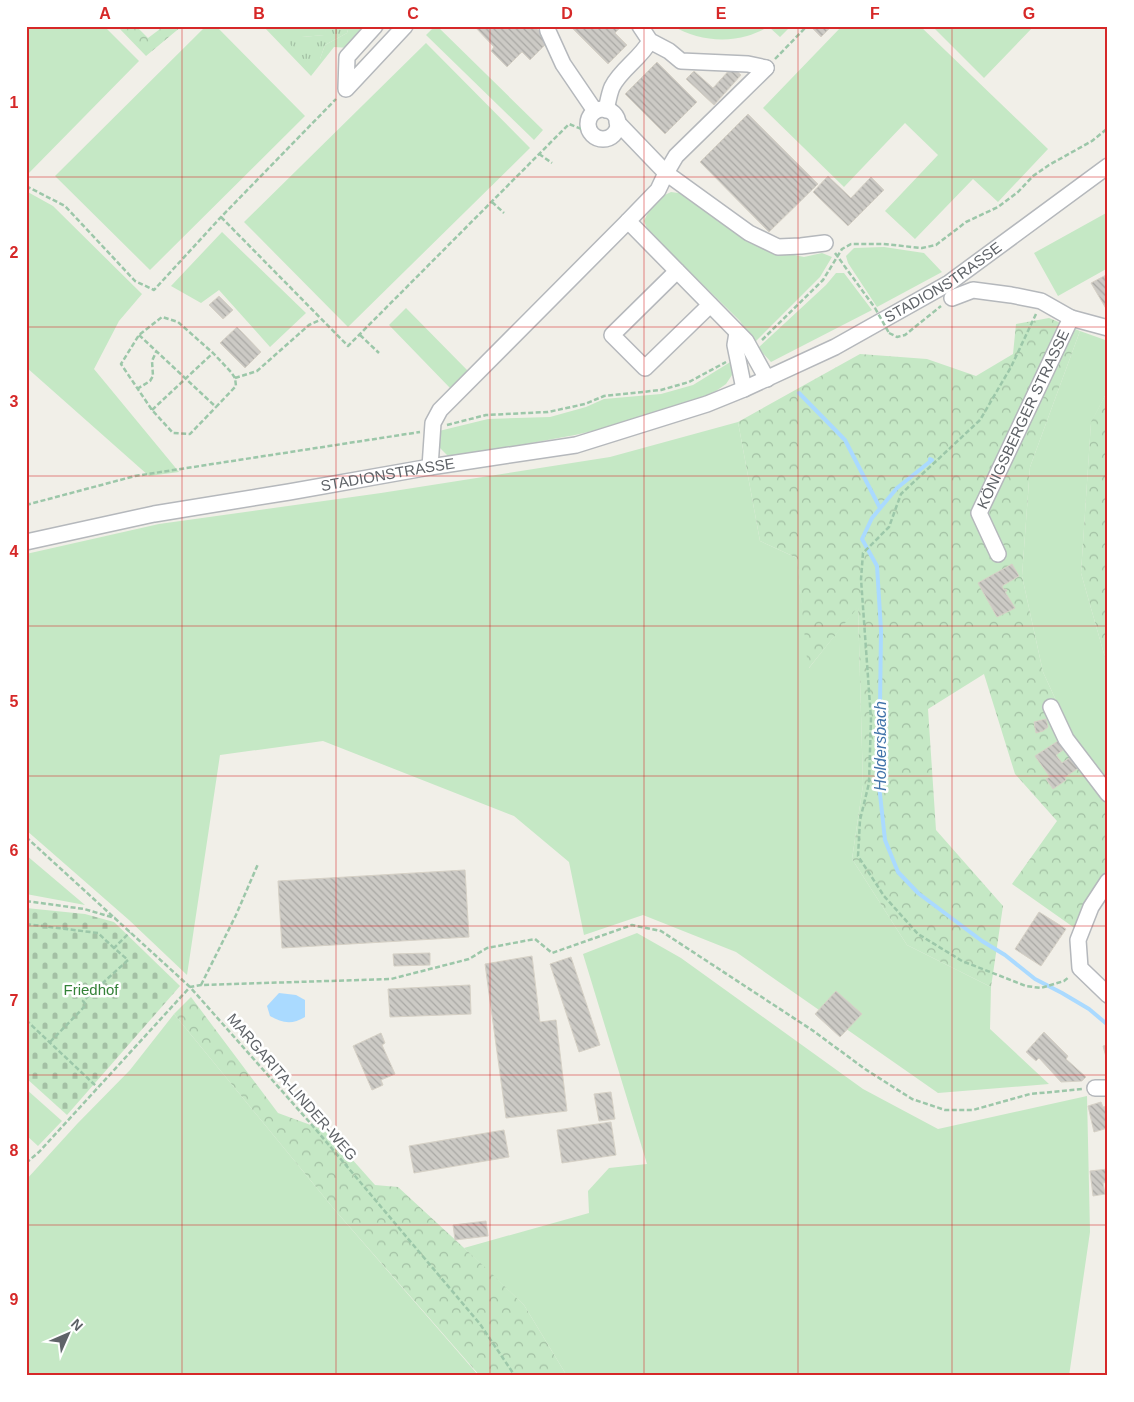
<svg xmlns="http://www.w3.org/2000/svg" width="1134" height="1402" font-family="Arial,sans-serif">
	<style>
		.grass { fill: #c5e8c5 }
		.forest { fill: url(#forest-crowns) }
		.cemetery { fill: url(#cemetery-stones) }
		.park { fill: url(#park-tufts) }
		.water { fill: #aadaff }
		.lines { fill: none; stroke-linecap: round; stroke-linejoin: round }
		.stream { stroke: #aadaff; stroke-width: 4 }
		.building { fill: url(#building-back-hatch); stroke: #d6d1c6 }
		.minor-casing { stroke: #b5b8bc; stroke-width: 18 }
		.path { stroke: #9cc7a9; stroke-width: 2.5; stroke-dasharray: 5 2.5; stroke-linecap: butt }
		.minor { stroke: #fff; stroke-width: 15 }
		.path-bridge { stroke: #9cc7a9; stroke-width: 2.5; stroke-dasharray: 5 2.5; stroke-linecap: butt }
		.grid { fill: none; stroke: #d62828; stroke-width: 1; stroke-opacity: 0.55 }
		.labels { text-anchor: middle; stroke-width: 5; stroke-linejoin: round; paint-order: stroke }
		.street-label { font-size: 15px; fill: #5f6368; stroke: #fff }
		.park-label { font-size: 15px; fill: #348238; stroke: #fff }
		.water-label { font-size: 16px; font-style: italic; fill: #4174aa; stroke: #fff }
		.neatline { fill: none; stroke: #d62828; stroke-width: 2 }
		.grid-label { font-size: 16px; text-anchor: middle; font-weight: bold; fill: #d62828 }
	</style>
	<defs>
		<pattern id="forest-crowns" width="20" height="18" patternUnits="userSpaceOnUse" patternTransform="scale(1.25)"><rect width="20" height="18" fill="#c5e8c5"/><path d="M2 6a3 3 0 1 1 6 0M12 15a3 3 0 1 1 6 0" fill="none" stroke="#a3c0a4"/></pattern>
		<pattern id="cemetery-stones" width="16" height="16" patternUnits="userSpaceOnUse" patternTransform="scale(1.25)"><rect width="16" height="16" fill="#c5e8c5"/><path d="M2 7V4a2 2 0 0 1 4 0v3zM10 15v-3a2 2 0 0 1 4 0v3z" fill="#a3c0a4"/></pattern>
		<pattern id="park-tufts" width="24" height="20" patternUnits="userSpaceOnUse" patternTransform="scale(1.25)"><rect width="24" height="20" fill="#c5e8c5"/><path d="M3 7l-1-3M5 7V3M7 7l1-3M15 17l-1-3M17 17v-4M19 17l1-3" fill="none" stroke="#a3c0a4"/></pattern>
		<pattern id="building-back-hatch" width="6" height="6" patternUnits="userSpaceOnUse" patternTransform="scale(1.25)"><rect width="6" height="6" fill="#cccac5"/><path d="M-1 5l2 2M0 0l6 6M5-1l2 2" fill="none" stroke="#a9a8a4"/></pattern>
	</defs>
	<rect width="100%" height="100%" fill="#f1efe8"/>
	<path class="grass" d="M26,26h78l35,35 -113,115z
		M206,26h10l89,90 -155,154 -95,-94z
		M263,26h64l-2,9 -23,2 18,22 5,-14 22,-12 2,-7h31l-15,23 -31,-2 -23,29z
		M435,26h2l106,104 -9,10 -108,-105z
		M673,26h118l-11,11 -11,-10c-7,3 -15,7 -22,9 -24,7 -53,3 -74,-10z
		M842,26h78l128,123 -50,53 -25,-23 -58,60 -30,-28 53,-56 -33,-32 -61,64 -81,-79z
		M932,26h102l-50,52z
		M426,43l104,105 -182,179 -104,-105z
		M26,191l27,15 89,88 -23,27 -25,48 85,103 -30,4 -123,-109z
		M671,192l14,2 90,57 29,6 18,-4 10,4 -12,20 -66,66 -14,-22 -92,-90 -4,-10c5,-12 14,-24 27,-29z
		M1108,212v56l-50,28 -24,-43z
		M222,232l84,81 -36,34 -51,-57 -18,13 -30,-17z
		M884,247l40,6 18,19 -65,35 -29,-44 -2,-7 8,-8z
		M836,273h8l28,37 -101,52 -13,-14 68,-63z
		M406,308l62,63 -18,17 -61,-63z
		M1080,331l28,10v49l-17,33 -10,150 27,95v119l-38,-56 -27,-59 -21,-96 8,-109z
		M732,361v14l-6,9 -10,7 -26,12 -76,23 -39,9 -121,22h-5l-9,-9 -1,-17 49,-12 62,-2 36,-10 18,-8 57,-5 32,-9z
		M738,422l22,119 37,17 12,110 49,-62 5,179 -11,74 55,86 84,42 -1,42 59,55 -111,9 -202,-141 -93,-37 -59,20 -15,-73 -55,-46 -191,-75 -103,14 -33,220 -58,-55 -103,-90v-276l133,-30 222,-31 229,-36z
		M26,855l59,50 -59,-11z
		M637,933l44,25 182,131 75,40 149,-33 3,136 -21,144h-502l-43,-71 -60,-57 125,-35 -1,-22 21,-23 38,-4 -64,-210z
		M174,1014l160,195 145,167h-453v-196l51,-56 53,-54z
		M26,1089l36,32 -24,25 -12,-11z"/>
	<path class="forest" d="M117,26h19l12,12 16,-12h18l-36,30z
		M1049,318l31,13 -50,136 -8,109 21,96 27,59 38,56v87l-32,55 -64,-45 45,-63 -42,-47 -31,-100 -56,35 8,121 67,76 -12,81 -84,-42 -55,-86 11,-74 -5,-178 -50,62 -11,-111 -37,-17 -22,-119 122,-68 67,5 49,17 37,-22 3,-30z
		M1108,390v278l-27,-95 10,-151z
		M191,997l87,116 49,18 48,54 23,2 91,84 35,34 43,71h-87l-146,-167 -160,-195z"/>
	<path class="cemetery" d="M26,908l59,6 29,8 66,64 -113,129 -41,-37z"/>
	<path class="park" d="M327,26h22l-2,7 -22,12 -5,14 -13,9 -19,-27 14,-4 22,-2z"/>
	<path class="water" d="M279,993l17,2 9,5v17c-13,8 -23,6 -35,-1l-3,-10z"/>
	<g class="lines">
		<path class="stream" d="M799,393l46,47 35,68
			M930,459l2,1 -35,28 -25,30 -10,21 15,27 4,64 -2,155 6,55 13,32 20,21 64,48 23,14 30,24 27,14 27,16 19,16"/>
	</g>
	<path class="building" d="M474,26h60l15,15 -19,19 -8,-8 -15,15 -16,-16 3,-4z
		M570,26h52l-7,7 12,12 -19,19z
		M810,26h22l-11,11z
		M657,62l40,40 -32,32 -40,-40z
		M732,67l9,8 -27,30 -28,-26 8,-8 19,17z
		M748,114l70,70 -49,48 -69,-70z
		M828,176l23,22 20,-21 13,13 -36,36 -35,-34z
		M1108,274v38l-17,-29z
		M219,296l14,14 -10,9 -14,-14z
		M237,327l24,25 -16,16 -25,-25z
		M1012,564l7,12 -17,10 2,4 2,-1 1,2 -2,1 10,16 -18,9 -19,-34z
		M1046,719l2,8 -5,4 -7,2 -2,-11z
		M1058,741l5,9 -7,5 6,8 10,-7 8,11 -15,10 1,3 -13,9 -7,-10 4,-2 -15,-21z
		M465,870l4,67 -187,11 -4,-67z
		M1039,912l27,17 -25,37 -26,-17z
		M430,953v12l-36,1 -1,-12z
		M532,956l8,66 16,-2 11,91 -61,7 -21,-154z
		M571,957l29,88 -21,7 -29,-88z
		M470,985l1,29 -81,3 -2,-28z
		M836,991l26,23 -22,23 -25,-23z
		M1044,1032l24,24 -2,3 20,18 -4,4 -21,1 -22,-24 -3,3 -10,-9z
		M381,1033l4,10 -3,2 13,29 -14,6 2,5 -11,5 -19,-44z
		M1108,1045v19l-5,-18z
		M611,1092l4,27 -16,2 -5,-27z
		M1101,1102l2,5 5,-1v22l-14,4 -6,-26z
		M611,1122l5,33 -54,8 -5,-33z
		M504,1130l5,27 -95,16 -5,-27z
		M1108,1169v13l-5,1 2,11 -12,2 -3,-25z
		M486,1221l2,15 -33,4 -2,-15z"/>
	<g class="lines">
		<g class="minor-casing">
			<g id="minor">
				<path d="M375,26l-28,31 -1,32 59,-63"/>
				<path d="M547,26l1,5 15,33 32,47"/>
				<path d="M640,26l10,15 19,10 12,10 67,3 18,4"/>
				<path d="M766,68l-90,88 -10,17 83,60 29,14 23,-1 24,-3"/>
				<circle cx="603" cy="124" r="15"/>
				<path d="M606,110c2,-8 3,-16 6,-23 9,-18 28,-28 38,-46"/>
				<path d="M617,122l49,51 -8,17 -30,31 118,120 21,38"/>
				<path d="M677,271l-65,64 33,33 65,-63"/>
				<path d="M952,298l21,-8 38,5 30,6 30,17"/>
				<path d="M737,333l-2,12 9,44"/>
				<path d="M430,467l3,-44 7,-13 188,-189"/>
				<path id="s1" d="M26,542l128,-28 135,-22 141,-25 146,-22 131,-41 37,-15 91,-42 114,-64 159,-117"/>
				<path id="s2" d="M998,554l-19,-41 92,-195 37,10"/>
				<path d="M1051,707l15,32 42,55"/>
				<path d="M1108,881l-17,26 -13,33 2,28 28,27"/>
				<path d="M1095,1088h13"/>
			</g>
		</g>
		<path class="path" d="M775,59l32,-33
			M539,154l13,9
			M26,186l39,20 70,75 19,9 67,-73 115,-118
			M492,202l12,11
			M221,217l127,129 221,-222 20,8
			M835,253l40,55
			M1036,314l-25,53 -31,53 -79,74 -12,33 -26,26 -2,26 10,140 -2,64 -9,37 -2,36 26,40 34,38 44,27 64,25 15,2 23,-7 5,-4
			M889,333l8,4 8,-2 36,-29
			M139,335l77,72 20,-21 -1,-8 -4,-6 -18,-19 -35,-31 -16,-5 -23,18 -18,29 31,46 21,23 17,1 26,-27
			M360,335l19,18
			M762,340l61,-60 19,-31 9,-5h32l39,4 14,-3 30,-23 32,-15 20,-15 15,-16 16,-11 43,-24 16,-13
			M235,378l22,-7 52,-46 11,-5
			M137,389l13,-8 3,-5 -1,-15 4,-9
			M152,410l61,-57
			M447,425l39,-10 62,-3 37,-8 19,-8 57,-6 28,-8 37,-20
			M26,505l109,-29 285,-44
			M26,837l164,150 122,138 168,199 35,52
			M26,901l58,8 31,9
			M26,924l72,9 16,15
			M201,985l35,-70 22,-51
			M26,1020l71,67
			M50,1042l36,-37 -3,-4 45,-41 -14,-12 16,-16
			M26,1163l13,-11 151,-165 11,-2 190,-6 78,-20 18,-11 48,-9 17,14 80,-28 29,6 151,99 53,39 47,30 33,11h28l57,-16 53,-5"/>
		<use href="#minor" class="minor"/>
		<path class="path-bridge" d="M875,308l14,25"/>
	</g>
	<path class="grid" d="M182,26v1350M336,26v1350M490,26v1350M644,26v1350M798,26v1350M952,26v1350M26,177h1082M26,327h1082M26,476h1082M26,626h1082M26,776h1082M26,926h1082M26,1075h1082M26,1225h1082"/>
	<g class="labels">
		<g class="street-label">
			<text dy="5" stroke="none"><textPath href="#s1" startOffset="962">STADIONSTRASSE</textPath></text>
			<text dy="5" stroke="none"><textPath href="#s2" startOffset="149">KÖNIGSBERGER STRASSE</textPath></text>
			<text dy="5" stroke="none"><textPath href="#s1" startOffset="368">STADIONSTRASSE</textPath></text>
			<text transform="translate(292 1087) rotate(49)" y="5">MARGARITA-LINDER-WEG</text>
		</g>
		<g class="park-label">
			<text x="91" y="995">Friedhof</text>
		</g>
		<g class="water-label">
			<text transform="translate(880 746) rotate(-90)" y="6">Holdersbach</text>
		</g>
	</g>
	<rect width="1134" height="1402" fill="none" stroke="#ffffff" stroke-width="55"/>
	<g transform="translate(68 1334) rotate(45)" stroke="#ffffff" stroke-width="4" paint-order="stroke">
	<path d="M0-4L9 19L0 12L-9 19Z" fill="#5f6368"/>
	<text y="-8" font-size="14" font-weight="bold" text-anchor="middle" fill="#5f6368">N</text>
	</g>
	<rect x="28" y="28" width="1078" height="1346" class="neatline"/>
	<g class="grid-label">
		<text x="105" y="19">A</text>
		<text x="259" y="19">B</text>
		<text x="413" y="19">C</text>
		<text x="567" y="19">D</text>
		<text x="721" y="19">E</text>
		<text x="875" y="19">F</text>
		<text x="1029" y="19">G</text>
		<text x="14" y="108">1</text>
		<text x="14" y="258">2</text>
		<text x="14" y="407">3</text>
		<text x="14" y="557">4</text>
		<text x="14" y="707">5</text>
		<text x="14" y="856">6</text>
		<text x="14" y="1006">7</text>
		<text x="14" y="1156">8</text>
		<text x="14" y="1305">9</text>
	</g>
</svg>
